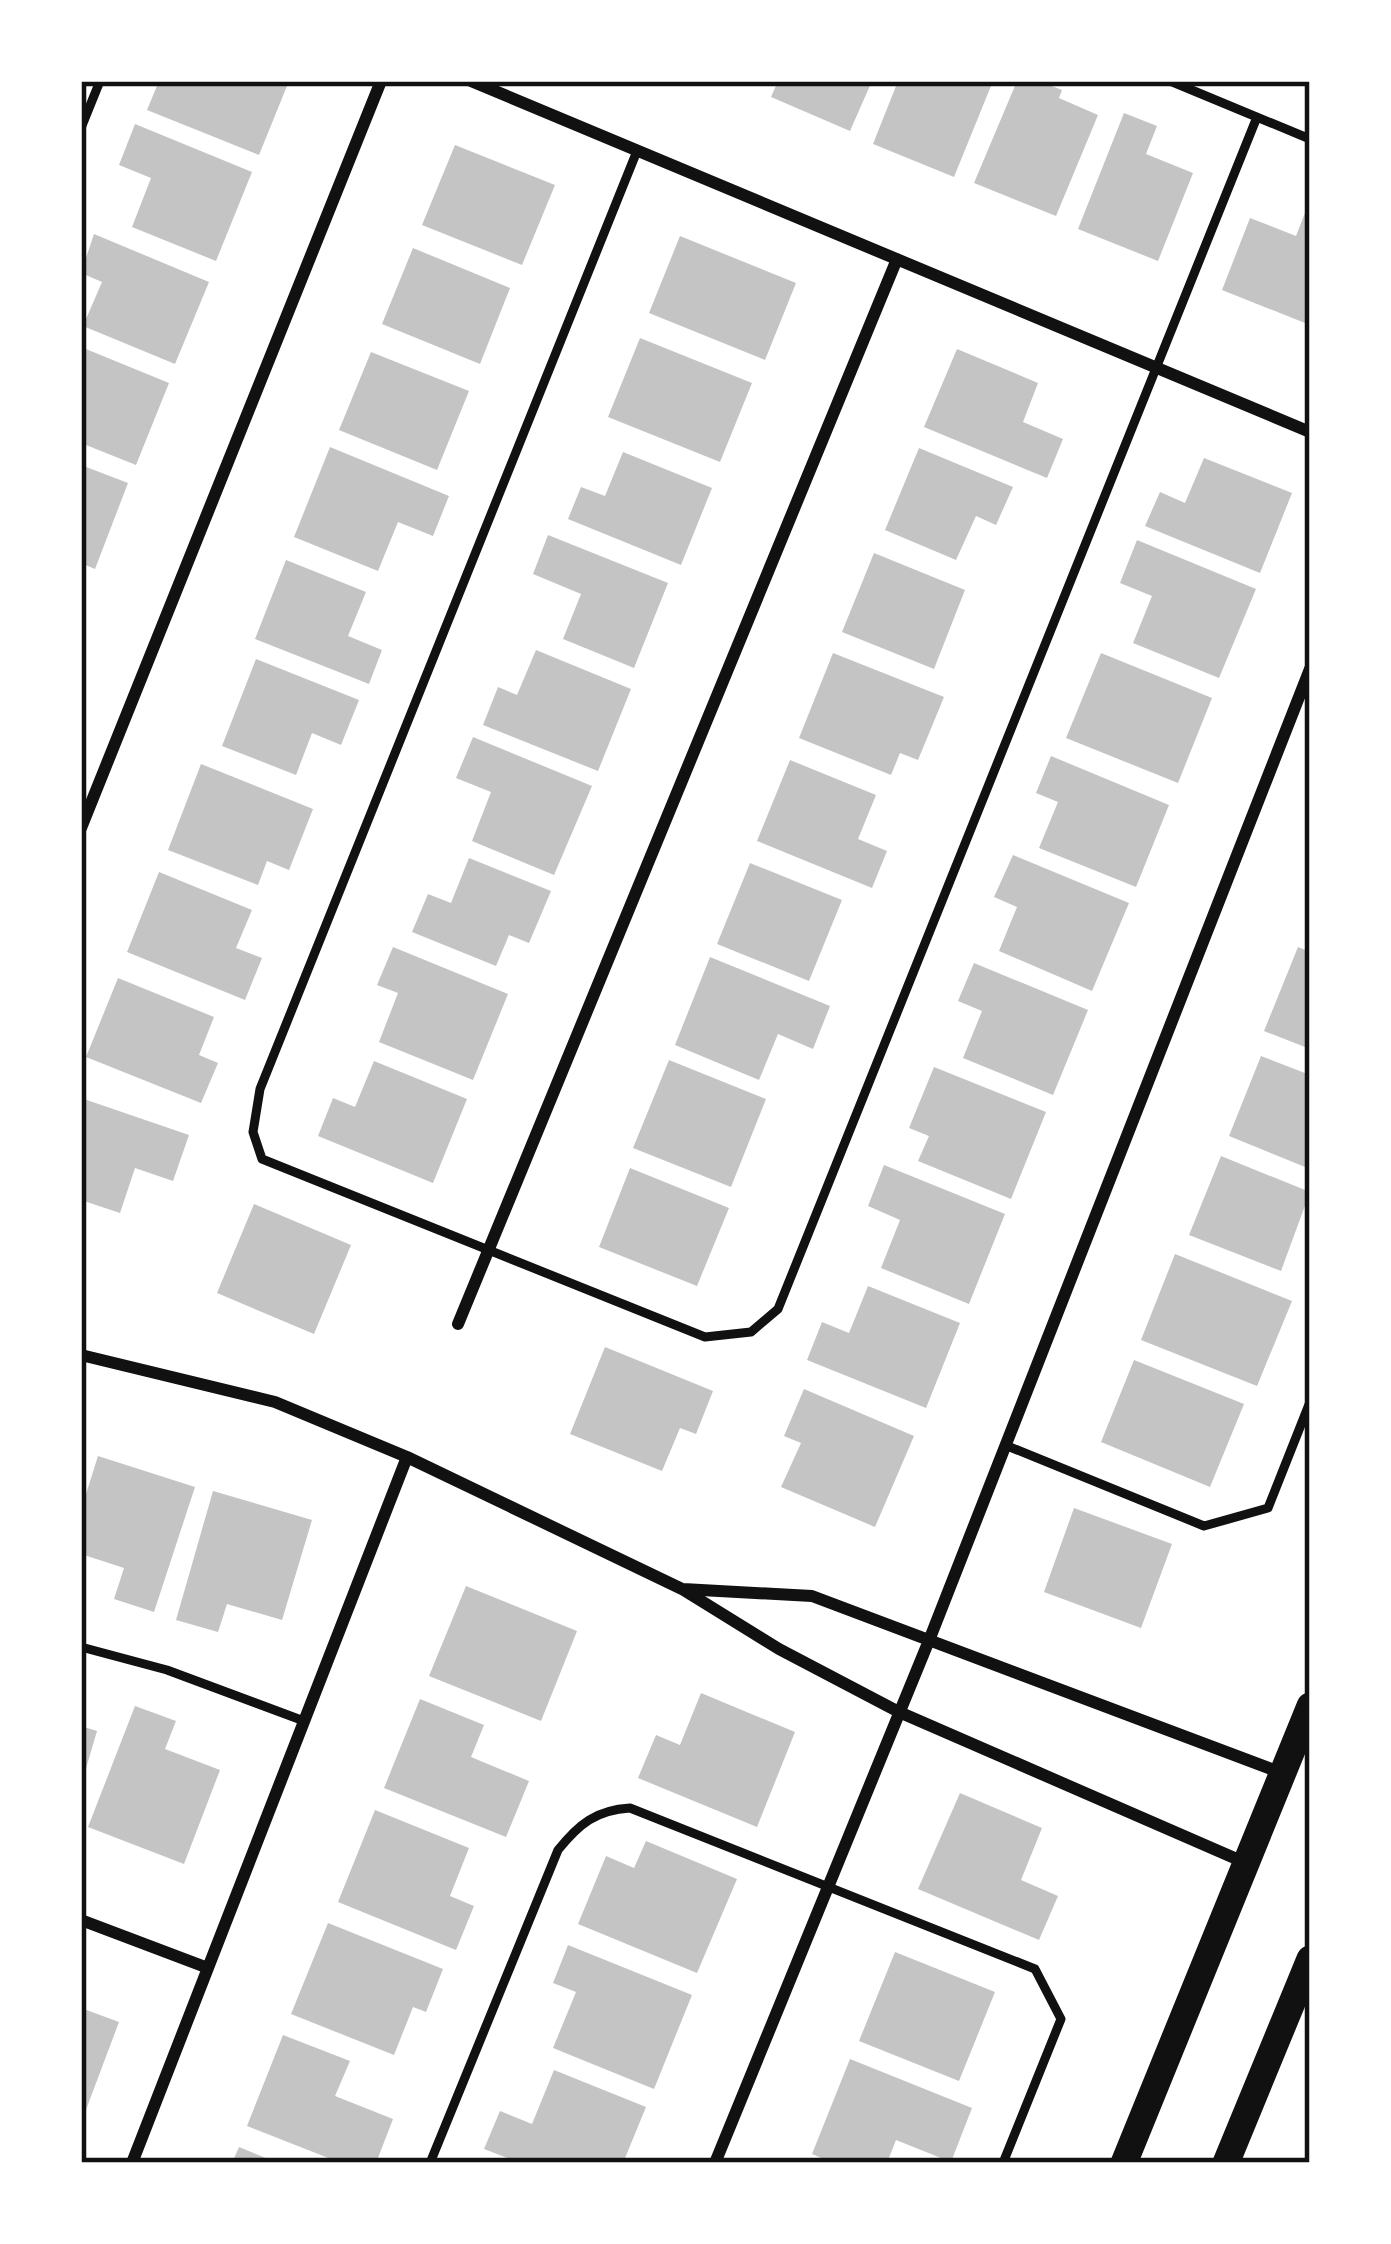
<svg xmlns="http://www.w3.org/2000/svg" width="1391" height="2244" font-family="Inter,sans-serif">
	<style>
		.building { fill: #c4c4c4 }
		.lines { fill: none; stroke-linecap: round; stroke-linejoin: round }
		.service { stroke: #111; stroke-width: 9 }
		.minor { stroke: #111; stroke-width: 12 }
		.primary { stroke: #111; stroke-width: 27 }
		.neatline { fill: none; stroke: #111; stroke-width: 4.5 }
	</style>
	<rect width="100%" height="100%" fill="#fff"/>
	<path class="building" d="M159,81h130l-30,74 -112,-45z
		M778,81h94l-22,50 -79,-34z
		M898,81h95l-39,96 -81,-33z
		M1017,81h22l23,9 -3,8 39,17 -42,101 -82,-33z
		M1124,113l33,13 -11,28 47,19 -35,88 -80,-32z
		M135,124l117,48 -36,89 -84,-34 19,-49 -32,-13z
		M455,145l100,40 -33,80 -100,-40z
		M1310,200v112l-5,11 -83,-33 28,-72 46,18z
		M94,234l115,48 -34,82 -92,-38 19,-44 -21,-9z
		M680,236l116,47 -31,77 -116,-47z
		M413,248l97,40 -30,76 -98,-40z
		M640,338l112,45 -32,79 -112,-45z
		M81,347l88,36 -33,82 -55,-22z
		M957,349l81,34 -15,39 40,17 -16,39 -123,-51z
		M371,352l98,39 -32,79 -98,-40z
		M330,447l119,49 -16,40 -35,-14 -20,49 -84,-34z
		M919,448l94,39 -17,38 -20,-9 -20,44 -71,-30z
		M623,452l89,36 -31,77 -113,-46 13,-32 24,9z
		M1204,458l88,35 -32,80 -115,-47 15,-34 25,11z
		M81,465l47,18 -33,86 -14,-6z
		M548,535l120,48 -34,85 -71,-29 18,-45 -48,-20z
		M1137,540l119,49 -37,89 -86,-35 19,-47 -32,-13z
		M874,553l91,37 -31,79 -92,-37z
		M286,560l80,32 -18,44 34,14 -13,34 -114,-45z
		M536,650l95,39 -33,82 -115,-46 15,-38 19,8z
		M833,653l111,44 -26,63 -18,-7 -9,22 -92,-37z
		M1101,653l111,45 -34,85 -112,-45z
		M256,659l103,41 -18,45 -29,-12 -16,42 -74,-29z
		M473,737l119,49 -38,89 -82,-34 19,-49 -35,-14z
		M1051,756l118,49 -33,82 -97,-39 19,-46 -22,-9z
		M790,760l86,35 -18,44 29,12 -15,37 -115,-47z
		M201,764l112,45 -24,61 -22,-9 -9,24 -90,-35z
		M1013,855l116,48 -37,88 -93,-40 18,-44 -23,-10z
		M469,858l82,33 -22,52 -20,-8 -13,31 -84,-34 16,-38 23,9z
		M750,863l92,37 -33,81 -92,-37z
		M159,872l93,38 -16,38 26,10 -17,42 -118,-48z
		M393,947l115,47 -35,86 -94,-38 19,-49 -21,-8z
		M1298,947l12,5v97l-46,-18z
		M710,957l120,49 -17,43 -35,-15 -19,46 -84,-35z
		M974,963l114,47 -35,85 -90,-37 19,-47 -24,-10z
		M118,978l96,39 -15,38 19,8 -17,40 -115,-46z
		M1261,1056l49,19v94l-81,-33z
		M669,1060l97,39 -35,88 -98,-39z
		M374,1061l93,38 -34,84 -115,-47 15,-38 22,9z
		M934,1067l112,45 -35,87 -93,-38 11,-25 -20,-8z
		M81,1098l108,37 -16,46 -38,-13 -15,45 -39,-13z
		M1221,1156l89,36 -29,79 -92,-36z
		M884,1165l121,49 -36,90 -88,-36 19,-48 -32,-14z
		M630,1168l99,40 -32,78 -98,-39z
		M254,1204l97,41 -37,89 -97,-41z
		M1175,1254l117,47 -35,85 -116,-46z
		M868,1286l92,37 -34,85 -119,-48 15,-38 27,11z
		M605,1347l108,44 -17,43 -16,-6 -18,43 -92,-37z
		M1134,1360l110,44 -34,83 -109,-45z
		M804,1389l110,47 -39,91 -94,-40 20,-44 -17,-7z
		M98,1456l97,31 -41,125 -40,-13 10,-31 -43,-14v-44z
		M213,1491l99,29 -30,100 -55,-16 -9,28 -42,-12z
		M1074,1508l98,36 -31,84 -97,-36z
		M466,1586l111,45 -36,90 -112,-45z
		M701,1693l94,39 -38,95 -119,-49 18,-43 24,10z
		M420,1699l64,26 -13,32 58,24 -23,56 -122,-49z
		M135,1706l41,15 -11,28 55,21 -36,94 -96,-37z
		M81,1726l16,5 -15,51h-1z
		M960,1793l82,35 -21,52 37,16 -19,44 -121,-51z
		M375,1810l94,38 -19,48 24,10 -18,44 -118,-48z
		M646,1841l91,38 -40,94 -119,-49 28,-68 28,12z
		M328,1923l115,46 -17,43 -13,-5 -19,48 -103,-41z
		M568,1945l124,50 -38,94 -101,-41 23,-56 -23,-9z
		M895,1952l100,40 -36,89 -100,-40z
		M81,2008l38,14 -38,101z
		M283,2035l67,26 -15,35 58,23 -17,44h-35l-94,-37z
		M850,2059l122,49 -21,54 -55,-22 -9,23h-54l-21,-9z
		M554,2070l92,37 -23,56h-103l-36,-14 16,-38 32,13z
		M239,2147l39,16h-46z"/>
	<g class="lines">
		<path class="service" d="M1170,81l140,58
			M81,128l19,-47
			M637,151l-377,938 -7,43 9,27 443,178 46,-5 27,-23 479,-1192
			M1005,1445l199,81 64,-18 42,-106
			M81,1647l86,23 137,51
			M430,2163l128,-313c21,-26 38,-40 72,-42l405,161 26,50 -58,144"/>
		<path class="minor" d="M471,81l839,351
			M81,828l300,-747
			M458,1324l439,-1065
			M81,1355l194,47 132,55 275,132 97,60 120,63 347,151
			M683,1589l129,7 470,177
			M81,1920l127,48
			M132,2163l275,-706
			M715,2163l215,-525 380,-969"/>
		<path class="primary" d="M1124,2163l186,-457
			M1226,2163l84,-204"/>
	</g>
	<rect width="1391" height="2244" fill="none" stroke="#ffffff" stroke-width="168"/>
	<rect x="84" y="84" width="1223" height="2076" class="neatline"/>
</svg>
